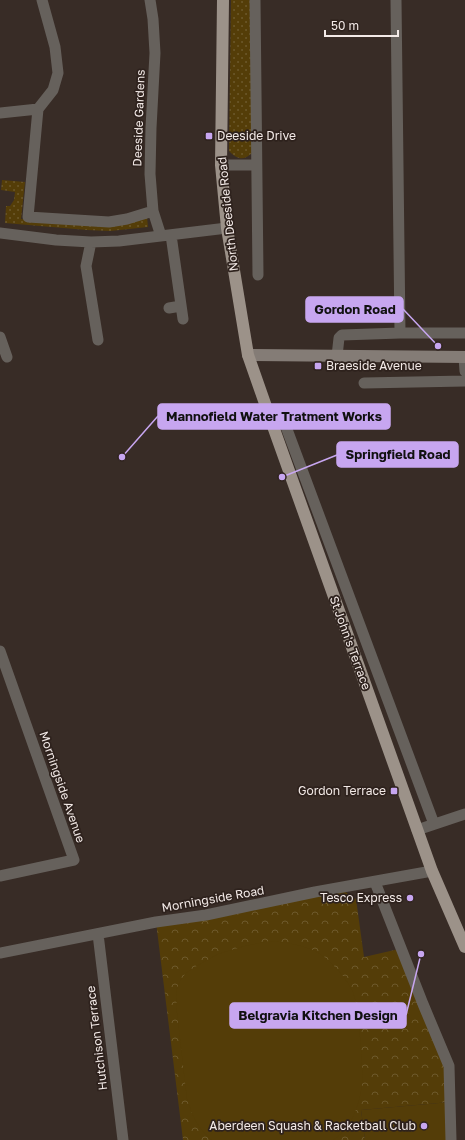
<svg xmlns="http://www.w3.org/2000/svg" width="465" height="1140" font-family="'Golos Text',sans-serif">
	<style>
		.grass { fill: url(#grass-dots) }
		.forest { fill: url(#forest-crowns) }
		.garden { fill: #543d08 }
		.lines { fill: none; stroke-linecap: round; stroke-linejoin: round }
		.street { stroke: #66615c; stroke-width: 11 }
		.secondary { stroke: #847c76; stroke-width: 12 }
		.primary { stroke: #9c9289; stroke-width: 12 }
		.poi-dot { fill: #c7a6f0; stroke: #2e221d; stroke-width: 1.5 }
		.labels { text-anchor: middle; stroke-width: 3.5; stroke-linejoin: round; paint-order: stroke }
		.street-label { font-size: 12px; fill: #f3eae7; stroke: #2e221d }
		.poi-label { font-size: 12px; fill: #f3eae7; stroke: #2e221d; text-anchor: end }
		.leader { fill: none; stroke: #c7a6f0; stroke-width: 1.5 }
		.callout-dot { fill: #c7a6f0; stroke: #2e221d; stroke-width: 1.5 }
		.callout { fill: #c7a6f0; stroke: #c7a6f0; stroke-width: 1.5 }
		.callout-label { font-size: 13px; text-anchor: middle; font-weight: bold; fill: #111 }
	</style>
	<defs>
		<pattern id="grass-dots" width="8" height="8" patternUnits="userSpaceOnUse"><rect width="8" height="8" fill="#543d08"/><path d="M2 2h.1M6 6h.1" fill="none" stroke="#6d592c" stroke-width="1.8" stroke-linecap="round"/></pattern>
		<pattern id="forest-crowns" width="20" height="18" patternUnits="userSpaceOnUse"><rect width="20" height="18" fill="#543d08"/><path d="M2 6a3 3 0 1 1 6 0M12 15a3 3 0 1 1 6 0" fill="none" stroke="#6d592c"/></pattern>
	</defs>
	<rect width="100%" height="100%" fill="#382c26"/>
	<path class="grass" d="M231,0h21l1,152c-9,9 -15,8 -24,-1z
		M2,180l23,2 -4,37 66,5 60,-7 1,10 -38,4 -23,-1 -82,-7 1,-17h4l4,-6 1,-8 -14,-2z"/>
	<path class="forest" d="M339,888l17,11 8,58 35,-8 50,117 1,36 -89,8 4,30h-182l-27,-218z"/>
	<path class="garden" d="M270,941c20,2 44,5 59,20 9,9 19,20 24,31 5,14 6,31 7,45 1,15 3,31 2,46 -1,19 -12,48 -29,57h-121c-15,-13 -19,-23 -25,-41l-10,-86 -1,-22 4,-10 6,-8 9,-6 23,-13 27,-8z
		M450,1102l1,38h-86l-4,-30z"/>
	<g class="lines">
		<path class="street" d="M150,0l3,19 2,34 -4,75 -1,46 3,37 8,25
			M255,0l3,275
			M396,0l4,333
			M38,109l-10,108 81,5 18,-3 26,-8
			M0,113l38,-4 15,-19 5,-17 -3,-26 -13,-47
			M221,165h35
			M0,233l56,7 35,2 28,-1 108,-13
			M171,235l12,84
			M91,242l-5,24 12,74
			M169,308l12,-2
			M0,337l7,20
			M337,356l2,-18 3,-3 58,-2h65
			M464,357l1,14
			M364,383l101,-2
			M269,415l10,-2 3,3 152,408
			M0,651l74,209 -74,16
			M417,830l48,-16
			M375,882l48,122 26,62 2,74
			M98,934l25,206
			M0,953l156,-31 50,-7 109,-23 117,-21"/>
		<path class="secondary" d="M248,355l217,2"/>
		<path class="primary" d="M223,0l-2,165 6,63 21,127 21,60 163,456 33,76"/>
	</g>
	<g class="poi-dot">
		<rect x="205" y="132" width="8" height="8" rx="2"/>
		<rect x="314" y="362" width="8" height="8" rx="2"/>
		<rect x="390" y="787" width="8" height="8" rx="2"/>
		<circle cx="410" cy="898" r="4"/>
		<circle cx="424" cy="1126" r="4"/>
	</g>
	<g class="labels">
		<g class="street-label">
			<text transform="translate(139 118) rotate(-88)" y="4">Deeside Gardens</text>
			<text transform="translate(228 214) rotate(-96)" y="4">North Deeside Road</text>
			<text transform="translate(350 643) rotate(70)" y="4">St John's Terrace</text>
			<text transform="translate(62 787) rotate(71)" y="4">Morningside Avenue</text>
			<text transform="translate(213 899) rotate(-10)" y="4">Morningside Road</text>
			<text transform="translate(97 1038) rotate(-97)" y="4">Hutchison Terrace</text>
		</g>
		<g class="poi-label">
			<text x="217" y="140" text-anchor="start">Deeside Drive</text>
			<text x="326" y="370" text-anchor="start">Braeside Avenue</text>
			<text x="386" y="795">Gordon Terrace</text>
			<text x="402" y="902">Tesco Express</text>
			<text x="416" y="1130">Aberdeen Squash &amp; Racketball Club</text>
		</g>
	</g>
	<path class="leader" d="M438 346L403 309M122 457L158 416M282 477L337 455M421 954L406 1015"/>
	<g class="callout-dot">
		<circle cx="438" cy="346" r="4"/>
		<circle cx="122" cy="457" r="4"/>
		<circle cx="282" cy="477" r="4"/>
		<circle cx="421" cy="954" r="4"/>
	</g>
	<g class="callout">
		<rect x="306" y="297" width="97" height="25" rx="4"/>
		<rect x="158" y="404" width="232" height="25" rx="4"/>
		<rect x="337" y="442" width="121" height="25" rx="4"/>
		<rect x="230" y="1003" width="176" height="25" rx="4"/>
	</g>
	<g class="callout-label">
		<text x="355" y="314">Gordon Road</text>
		<text x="274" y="421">Mannofield Water Tratment Works</text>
		<text x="398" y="459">Springfield Road</text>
		<text x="318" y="1020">Belgravia Kitchen Design</text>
	</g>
	<path d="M325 30v6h73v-6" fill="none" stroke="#f3eae7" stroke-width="2"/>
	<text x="331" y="30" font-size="12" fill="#f3eae7" stroke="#2e221d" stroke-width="3" paint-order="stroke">50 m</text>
</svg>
